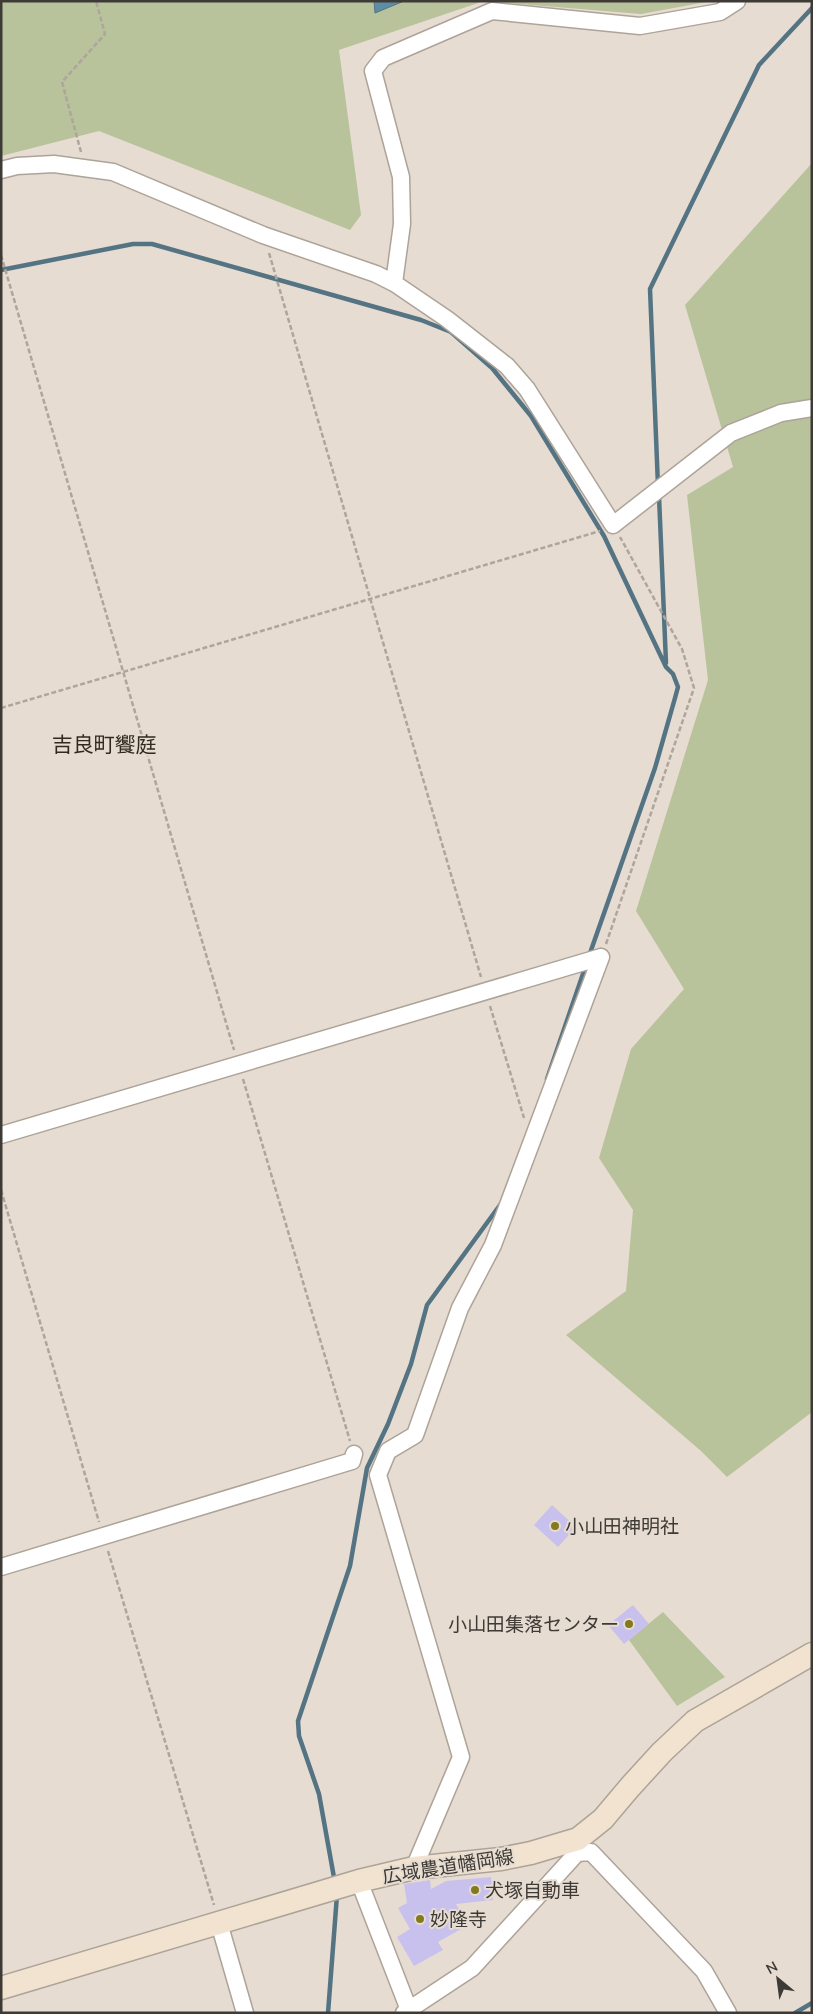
<svg xmlns="http://www.w3.org/2000/svg" width="813" height="2014" font-family="Mulish,'Noto Sans JP',sans-serif">
	<style>
		.green { fill: #b8c29b }
		.water { fill: #5d8da5; stroke: #547484 }
		.lines { fill: none; stroke-linecap: round; stroke-linejoin: round }
		.stream { stroke: #547484; stroke-width: 4.5 }
		.building { fill: #c8c1ee }
		.street-casing { stroke: #ada398; stroke-width: 19 }
		.secondary-casing { stroke: #ada398; stroke-width: 25 }
		.path { stroke: #aea59d; stroke-width: 2.5; stroke-dasharray: 5 2.5; stroke-linecap: butt }
		.street { stroke: #fff; stroke-width: 16 }
		.secondary { stroke: #f1e3d0; stroke-width: 22 }
		.poi-dot { fill: #83791e; stroke: #e7dcd1; stroke-width: 2 }
		.labels { text-anchor: middle; stroke-width: 4; stroke-linejoin: round; paint-order: stroke }
		.poi-label { font-size: 19px; fill: #3e3a36; stroke: #e7dcd1; text-anchor: start }
		.street-label { font-size: 19px; fill: #3e3a36; stroke: #e7dcd1 }
		.quarter-label { font-size: 21px; fill: #322a21; stroke: #e7dcd1 }
	</style>
	<rect width="100%" height="100%" fill="#e7dcd1"/>
	<path class="green" d="M1,1h711l-71,13 -157,-13 -145,49 22,165 -11,15 -251,-99 -98,25z
		M812,163v1249l-85,65 -26,-26 -135,-116 60,-44 7,-81 -34,-52 32,-109 53,-60 -48,-78 72,-231 -21,-185 46,-28 -48,-162z
		M663,1612l62,65 -48,29 -48,-66z"/>
	<path class="water" d="M374,1h30l-29,12z"/>
	<g class="lines">
		<path class="stream" d="M1,270l132,-26h19l269,76 30,12 41,36 39,48 73,120 62,131 7,7 5,13 -3,11 -20,70 -66,188
			M658,486l-8,-197 109,-224 53,-57
			M659,496l7,167
			M547,1079l39,-114
			M335,1883l-16,-89 -20,-58 -1,-15 52,-155 17,-98 21,-44 23,-60 16,-59 73,-100
			M328,2013l9,-118
			M795,2013l17,-10"/>
	</g>
	<path class="building" d="M552,1505l24,22 -18,20 -24,-22z
		M633,1605l16,19 -25,20 -16,-19z
		M491,1877l2,23 -37,4 12,21 -30,17 5,8 -29,16 -17,-29 13,-8 -12,-21 9,-5 -3,-19 26,-4 1,9 15,-8z"/>
	<g class="lines">
		<g class="street-casing">
			<path id="street" d="M1,170l16,-4 37,-2 59,8 150,63 113,39 18,9 53,36 60,47 20,23 86,136 118,-92 50,-20 31,-5
				M394,283l8,-59 -1,-47 -28,-106 10,-13 109,-47 148,15 80,-14 17,-11
				M1,1135l600,-178
				M1,1567l351,-106 2,-7
				M577,1853l14,-1 113,119 24,42
				M414,1868l47,-111 -83,-282 10,-24 27,-16 45,-127 33,-63 108,-288
				M359,1881l50,129
				M219,1923l26,90
				M404,2013l68,-45 105,-115 1,-14"/>
		</g>
		<g class="secondary-casing">
			<path id="secondary" d="M1,1988l358,-107 55,-13 87,-9 30,-6 47,-14 25,-20 27,-32 32,-35 33,-31 117,-67"/>
		</g>
		<path class="path" d="M81,152l-19,-70 43,-48 -9,-33
			M269,253l212,724
			M1,255l233,795
			M1,708l599,-177
			M606,944l88,-256 -12,-39 -62,-112
			M490,1006l34,112
			M243,1079l107,362
			M1,1190l98,332
			M108,1551l106,354"/>
		<use href="#street" class="street"/>
		<use href="#secondary" class="secondary"/>
	</g>
	<g class="poi-dot">
		<circle cx="555" cy="1526" r="5"/>
		<circle cx="629" cy="1624" r="5"/>
		<circle cx="475" cy="1890" r="5"/>
		<circle cx="420" cy="1919" r="5"/>
	</g>
	<g class="labels">
		<g class="poi-label">
			<text x="565" y="1533">小山田神明社</text>
			<text x="619" y="1631" text-anchor="end">小山田集落センター</text>
			<text x="485" y="1897">犬塚自動車</text>
			<text x="430" y="1926">妙隆寺</text>
		</g>
		<g class="street-label">
			<text transform="translate(448 1866) rotate(-9)" y="7">広域農道幡岡線</text>
		</g>
		<g class="quarter-label">
			<text x="104" y="752">吉良町饗庭</text>
		</g>
	</g>
	<rect width="813" height="2014" fill="none" stroke="#3e3a36" stroke-width="5"/>
	<g transform="translate(778 1979) rotate(331)" stroke="#e7dcd1" stroke-width="4" paint-order="stroke">
	<path d="M0-4L9 19L0 12L-9 19Z" fill="#3e3a36"/>
	<text y="-8" font-size="14" font-weight="bold" text-anchor="middle" fill="#3e3a36">N</text>
	</g>
</svg>
